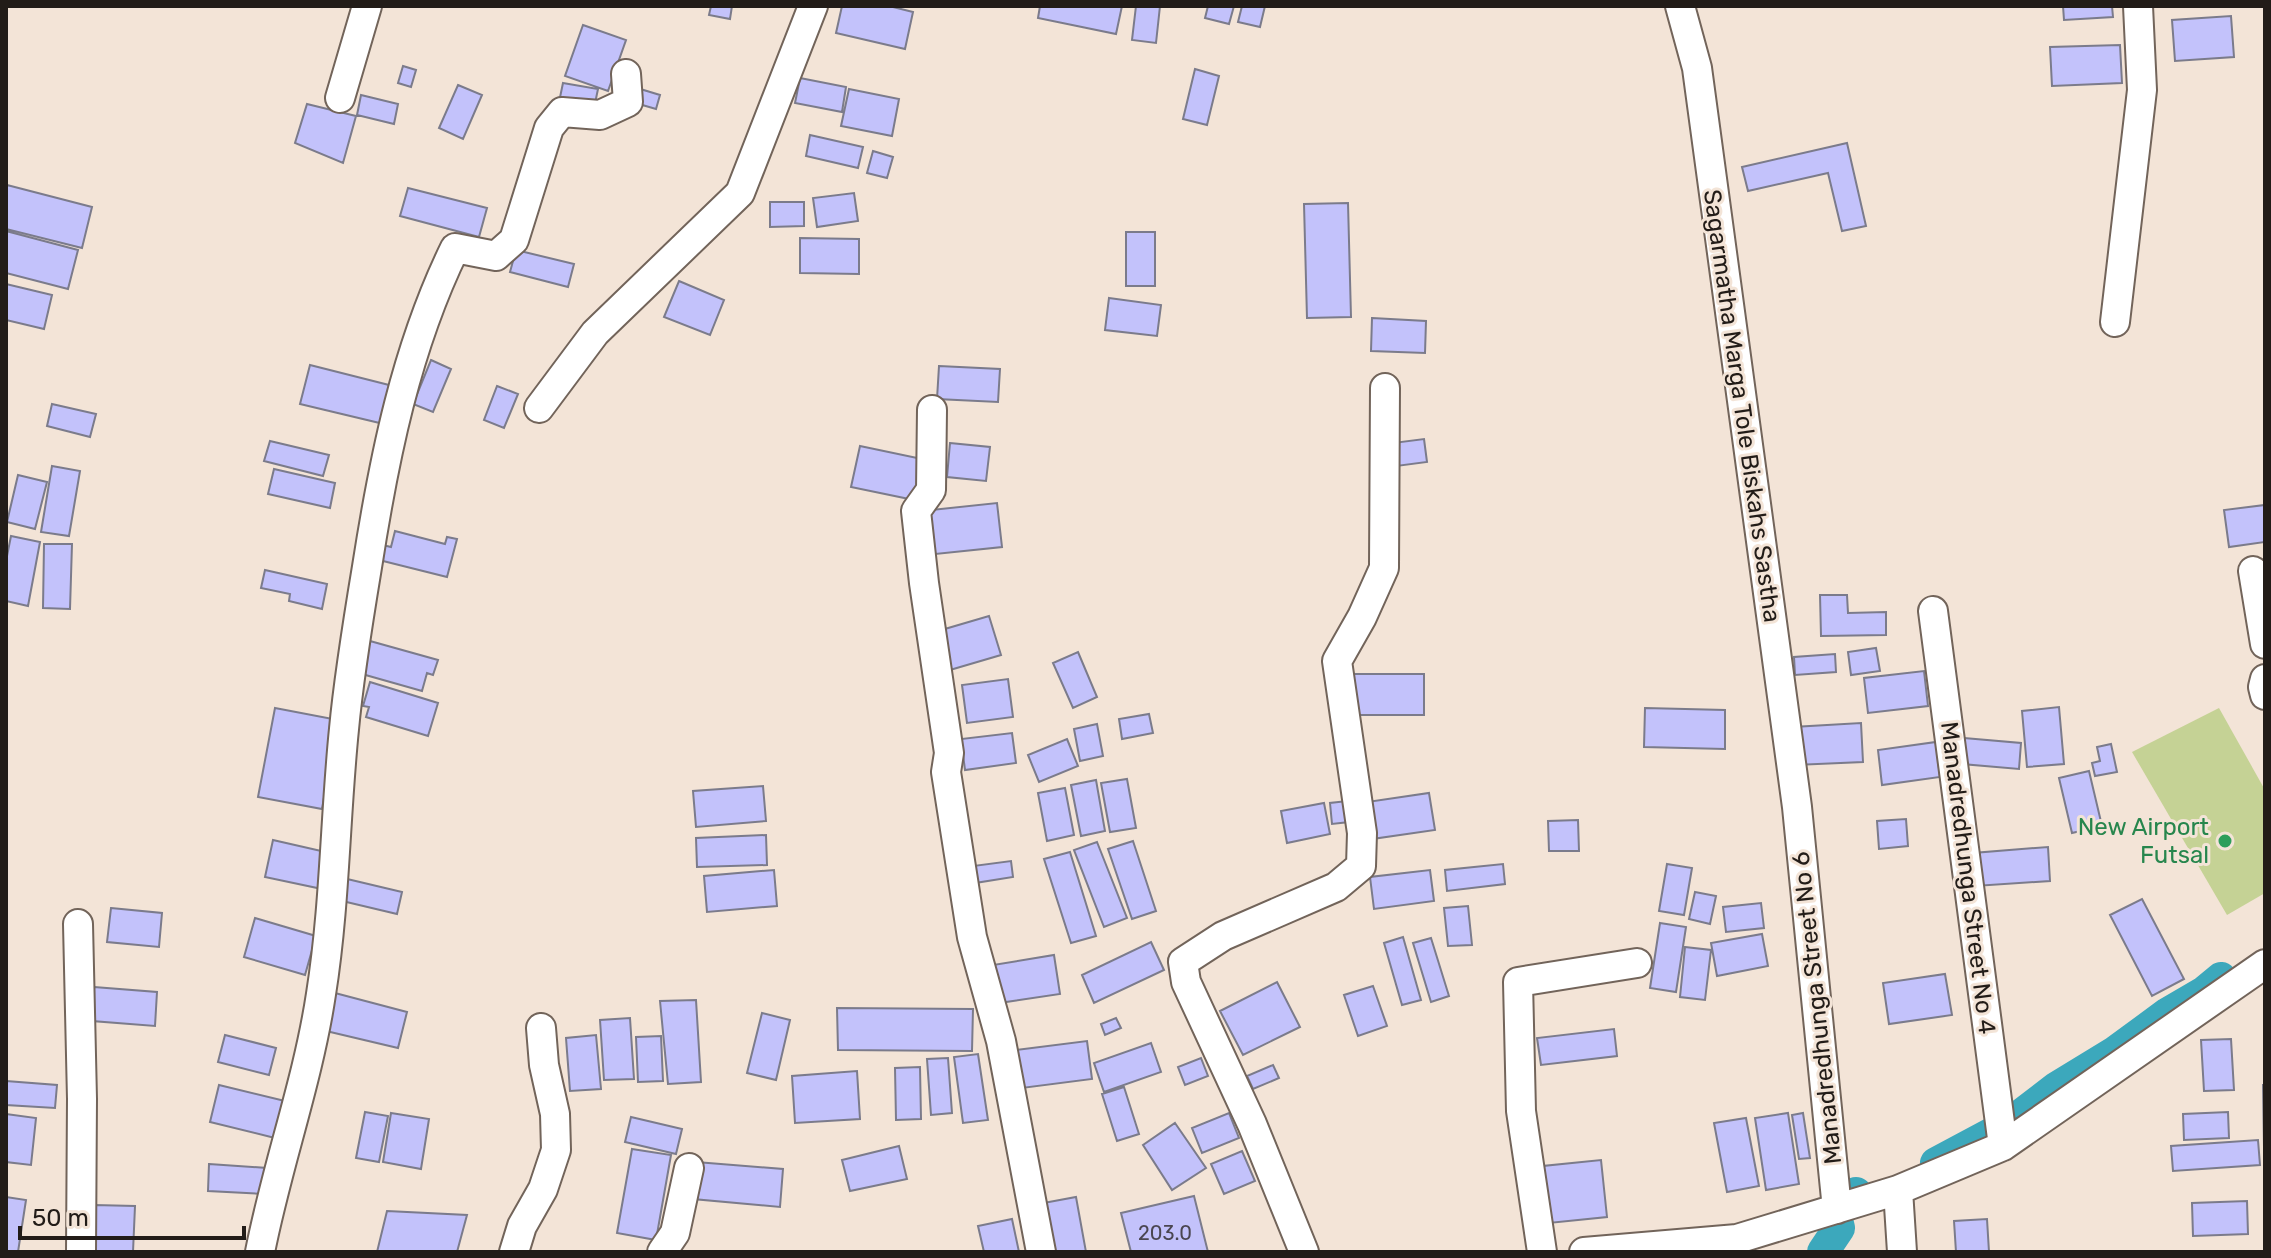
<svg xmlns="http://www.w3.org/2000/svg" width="2271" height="1258" font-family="Rubik,sans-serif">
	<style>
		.grass { fill: #c5d295 }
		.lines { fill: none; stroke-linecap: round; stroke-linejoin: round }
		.canal { stroke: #3ca8bc; stroke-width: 32 }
		.building { fill: #c3c2fb; stroke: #7b7b8b; stroke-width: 2 }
		.minor-casing { stroke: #72645a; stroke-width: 32 }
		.minor { stroke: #fff; stroke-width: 28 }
		.leisure-dot { fill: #2e9e5b; stroke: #f3e4d7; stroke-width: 3 }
		.labels { text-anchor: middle; stroke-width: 6; stroke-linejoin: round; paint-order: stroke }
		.number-label { font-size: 20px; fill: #4a4651 }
		.street-label { font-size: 24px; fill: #221c18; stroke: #f3e4d7 }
		.leisure-label { font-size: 24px; fill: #27864d; stroke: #f3e4d7; text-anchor: end }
	</style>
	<rect width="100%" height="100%" fill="#f3e4d7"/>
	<path class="grass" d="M2219,708l46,82v103l-38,22 -95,-163z"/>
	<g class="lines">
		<path class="canal" d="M1936,1163l73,-39 47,-36 59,-36 53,-39 36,-21 17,-14
			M1823,1252l16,-24 -3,-12 4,-16 16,-7"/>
	</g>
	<path class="building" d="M711,6h21l-2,13 -21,-4z
		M842,6h47l24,6 -8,37 -69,-16z
		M1040,6h82l-6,28 -78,-16z
		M1136,6h24l-4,37 -24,-3z
		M1208,6h26l-5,18 -24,-6z
		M1242,6h23l-5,21 -22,-5z
		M2063,6h49l1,11 -49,3z
		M2231,16l3,41 -59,4 -3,-41z
		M583,25l43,15 -18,51 -43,-15z
		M2120,45l2,38 -70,3 -2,-39z
		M403,66l13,4 -5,17 -13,-4z
		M1195,69l24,7 -12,49 -24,-6z
		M800,78l46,9 -4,25 -47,-9z
		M563,83l35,6 -5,24 -35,-6z
		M458,85l24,10 -19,44 -24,-11z
		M637,88l23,7 -4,14 -24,-7z
		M849,89l50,10 -7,37 -51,-10z
		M361,95l37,9 -4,20 -37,-9z
		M307,104l49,12 -13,47 -48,-20z
		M810,135l53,12 -5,21 -52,-12z
		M1847,143l19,83 -24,5 -14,-58 -80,18 -6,-24z
		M873,151l20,6 -6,21 -20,-5z
		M7,185l85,22 -10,41 -76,-19z
		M408,188l79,20 -8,29 -79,-21z
		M854,193l4,28 -41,6 -4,-29z
		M770,202h34v24l-34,1z
		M1348,203l3,114 -44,1 -3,-114z
		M6,231l72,19 -10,39 -62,-16z
		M1126,232h29v54h-29z
		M800,238l59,1v35l-59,-1z
		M516,250l58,14 -6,23 -58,-15z
		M679,281l45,19 -14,35 -46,-18z
		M6,284l46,11 -8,34 -38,-9z
		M1109,298l52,7 -4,31 -52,-6z
		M1372,318l54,3 -1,32 -54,-2z
		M431,360l20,9 -18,43 -20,-8z
		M310,365l87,22 -9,38 -88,-21z
		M939,366l61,3 -2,33 -61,-3z
		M497,386l21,8 -14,34 -20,-8z
		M52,404l44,10 -6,23 -43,-11z
		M1424,439l3,23 -38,5 -4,-23z
		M270,441l59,14 -6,21 -59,-15z
		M950,443l40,4 -4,34 -39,-4z
		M860,446l62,13 -8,41 -63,-13z
		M52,466l28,5 -11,65 -28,-4z
		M274,469l61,14 -5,25 -62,-14z
		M18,475l29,7 -12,47 -28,-7z
		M997,503l5,44 -76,8 -4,-44z
		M2265,505v37l-36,5 -5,-37z
		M395,531l50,13 2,-7 10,2 -10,38 -76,-19 3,-15 17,4z
		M11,536l29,6 -12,64 -22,-5v-40z
		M44,544h28l-2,65 -27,-1z
		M265,570l62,14 -5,25 -33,-8 1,-7 -29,-6z
		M1820,595h27l1,18 38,-1v23l-65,1z
		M989,616l12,39 -51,15 -12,-39z
		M370,641l68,19 -5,15 -6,-2 -5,18 -60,-17z
		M1876,648l4,23 -29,4 -3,-23z
		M1078,652l19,45 -24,11 -20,-45z
		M1835,654l1,18 -41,3 -1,-18z
		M1924,671l4,35 -60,7 -4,-35z
		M1351,674h73v41h-73z
		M1008,679l5,38 -46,6 -5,-38z
		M370,682l68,21 -10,33 -62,-19 3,-10 -6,-1z
		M2059,707l5,57 -37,3 -5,-56z
		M275,708l63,12 -16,89 -64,-12z
		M1645,708l80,2v39l-81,-2z
		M1149,714l4,19 -31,6 -3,-20z
		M1861,723l2,39 -68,3 -2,-38z
		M1097,724l6,32 -23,5 -6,-32z
		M1012,733l4,30 -51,7 -4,-31z
		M1964,738l57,5 -2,26 -57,-5z
		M1067,739l11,27 -39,16 -11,-27z
		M1936,742l4,35 -58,8 -4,-35z
		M2111,744l6,28 -22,4 -3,-13 8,-2 -3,-14z
		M2089,771l13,55 -30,7 -13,-55z
		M1127,779l9,49 -26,4 -9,-49z
		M1096,780l9,51 -24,5 -10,-51z
		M763,786l3,35 -70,6 -3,-36z
		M1065,788l9,47 -27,6 -9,-48z
		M1429,793l6,37 -63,9 -5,-37z
		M1347,801l2,21 -17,2 -2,-21z
		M1324,803l6,31 -43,9 -6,-32z
		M1906,819l2,27 -29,3 -2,-28z
		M1578,820l1,31h-30l-1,-30z
		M766,835l1,30 -70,2 -1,-29z
		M273,840l57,13 -8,36 -57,-12z
		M1133,841l23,70 -24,8 -24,-70z
		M1097,842l30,76 -23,9 -30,-77z
		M2048,847l2,34 -75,5 -2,-33z
		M1070,852l26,84 -25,7 -27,-84z
		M1011,861l2,16 -38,6 -2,-17z
		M1503,864l2,20 -58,7 -2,-21z
		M1667,864l25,4 -8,47 -25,-4z
		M774,870l3,36 -70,6 -3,-36z
		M1430,870l4,31 -60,8 -4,-32z
		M343,878l59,14 -5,22 -59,-14z
		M1695,892l21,4 -6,28 -21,-5z
		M2142,899l42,80 -32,17 -42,-81z
		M1761,903l3,25 -38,4 -3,-25z
		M1468,906l4,39 -24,1 -4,-38z
		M111,908l51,5 -3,34 -52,-5z
		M255,918l61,18 -11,39 -61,-18z
		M1660,923l26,4 -10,65 -26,-4z
		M1762,934l6,32 -51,10 -6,-33z
		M1403,937l18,63 -19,5 -18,-62z
		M1431,938l18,58 -18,6 -18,-59z
		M1151,942l13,28 -70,33 -12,-28z
		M1685,947l26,3 -6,50 -25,-3z
		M1054,955l6,39 -61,9 -6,-38z
		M1945,974l7,41 -63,9 -6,-41z
		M1277,982l23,45 -57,28 -23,-44z
		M1373,986l14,40 -29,10 -14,-41z
		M94,987l63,5 -2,34 -63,-5z
		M335,993l72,19 -9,36 -72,-17z
		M696,1000l5,82 -33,2 -8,-83z
		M837,1008l136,1 -1,42 -134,-1z
		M762,1013l28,7 -14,60 -29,-7z
		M630,1018l4,61 -30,1 -4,-60z
		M1116,1018l5,10 -16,7 -4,-11z
		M1614,1029l3,27 -76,9 -4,-27z
		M225,1035l51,13 -7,27 -51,-13z
		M596,1035l5,54 -31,2 -4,-53z
		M661,1036l2,45 -25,1 -2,-45z
		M2231,1039l3,51 -30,1 -3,-51z
		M1087,1041l5,38 -70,9 -6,-38z
		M1151,1043l10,29 -57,20 -10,-29z
		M978,1054l10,66 -25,3 -9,-66z
		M948,1058l4,55 -21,2 -4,-56z
		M1201,1058l7,18 -23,9 -7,-18z
		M1273,1065l6,13 -26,11 -6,-13z
		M920,1067l1,52 -25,1 -1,-52z
		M857,1071l3,48 -65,4 -3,-47z
		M6,1081l51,4 -2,23 -49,-3z
		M219,1085l66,16 -10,37 -65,-16z
		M2263,1085h2v62h-1z
		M1124,1087l15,47 -22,7 -15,-47z
		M365,1112l23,4 -9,46 -23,-4z
		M2228,1112l1,26 -45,2 -1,-26z
		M391,1113l38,6 -8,50 -38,-7z
		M1229,1113l10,25 -37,15 -10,-25z
		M1788,1113l11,71 -33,6 -11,-72z
		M1803,1113l7,45 -11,1 -7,-44z
		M6,1114l30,4 -5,47 -25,-3z
		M631,1117l51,12 -6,25 -51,-12z
		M1746,1118l13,68 -32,6 -13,-69z
		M1175,1123l31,45 -34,22 -29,-45z
		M2258,1140l2,25 -87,6 -2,-25z
		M899,1146l8,33 -57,12 -8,-31z
		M632,1149l39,6 -15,85 -39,-7z
		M1242,1151l13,30 -31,13 -13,-30z
		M1601,1160l6,57 -58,6 -6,-57z
		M696,1162l87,7 -3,38 -87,-8z
		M209,1164l58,4 -1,26 -58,-3z
		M1194,1196l14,56h-77l-10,-39z
		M6,1197l20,3 -8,52h-12z
		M1076,1197l10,55h-40l-8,-48z
		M2247,1201l1,33 -55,2 -1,-33z
		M94,1205l41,1 -2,46h-41z
		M387,1211l80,4 -10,37h-80z
		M1012,1219l7,33h-35l-6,-26z
		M1987,1219l2,33h-33l-2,-31z"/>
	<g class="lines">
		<g class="minor-casing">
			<path id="minor" d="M1680,6l17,62 100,739 40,402
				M340,98l27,-92
				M2115,322l27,-232 -4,-84
				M539,408l56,-75 145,-140 73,-187
				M932,410l-1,80 -15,21 8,72 25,170 -3,19 26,165 29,104 40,211
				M2253,571l12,73
				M1933,611l70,535
				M2265,679l-2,8 2,8
				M78,924l4,175 -1,153
				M1898,1190l4,62
				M260,1252c17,-87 48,-171 61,-258 14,-88 14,-177 23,-265 5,-54 14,-108 23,-162 17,-109 39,-219 88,-319l41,8 18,-16 35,-112 13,-16 38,3 28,-13 -2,-28
				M514,1252l8,-26 21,-37 13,-39 -1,-36 -11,-49 -3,-37
				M662,1252l13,-19 14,-65
				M1304,1252l-52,-128 -66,-142 -3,-20 40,-26 113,-49 25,-21 1,-33 -25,-172 25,-44 22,-49 1,-180
				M1542,1252l-21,-141 -3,-129 119,-19
				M1584,1252l153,-13 161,-49 105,-44 262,-182"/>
		</g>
		<use href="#minor" class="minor"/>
	</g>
	<circle class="leisure-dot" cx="2225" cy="841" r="8"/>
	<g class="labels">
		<g class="number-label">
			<text x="1165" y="1240">203.0</text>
		</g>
		<g class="street-label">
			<text transform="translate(1742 406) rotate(82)" y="8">Sagarmatha Marga Tole Biskahs Sastha</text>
			<text transform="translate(1968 878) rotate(83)" y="8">Manadredhunga Street No 4</text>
			<text transform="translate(1817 1008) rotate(-96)" y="8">Manadredhunga Street No 6</text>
		</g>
		<g class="leisure-label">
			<text x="2209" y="835">New Airport<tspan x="2209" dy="28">Futsal</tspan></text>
		</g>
	</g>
	<rect width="2271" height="1258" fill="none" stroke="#221c18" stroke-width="16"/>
	<path d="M20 1226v12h224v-12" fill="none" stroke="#221c18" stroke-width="4"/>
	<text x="32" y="1226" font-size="24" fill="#221c18" stroke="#f3e4d7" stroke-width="6" paint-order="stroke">50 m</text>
</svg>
